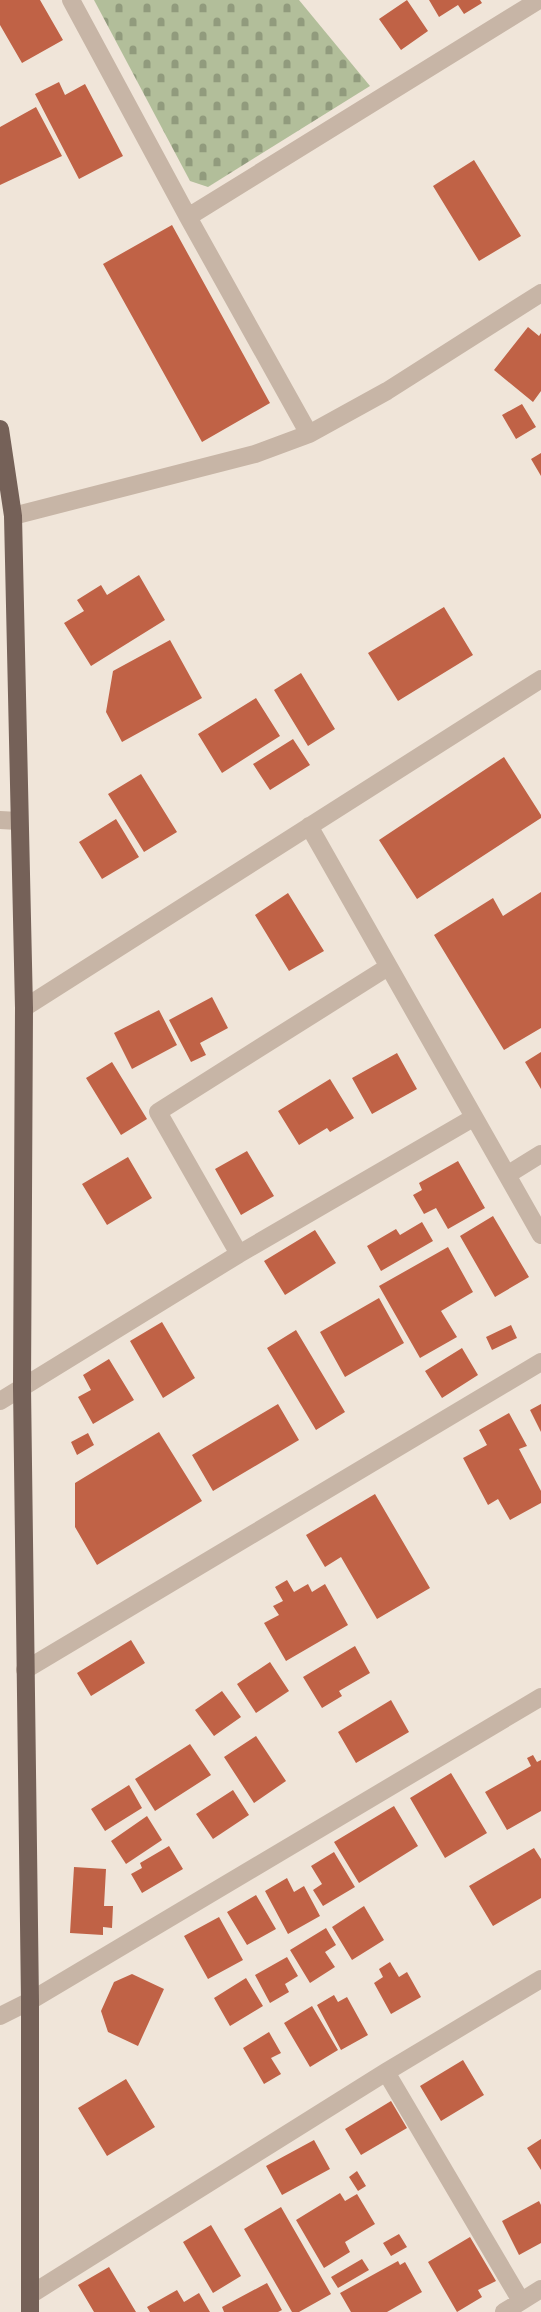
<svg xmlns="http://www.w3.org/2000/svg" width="541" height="2312" font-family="Lato,sans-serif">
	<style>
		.cemetery { fill: url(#cemetery-stones) }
		.building { fill: #c06246 }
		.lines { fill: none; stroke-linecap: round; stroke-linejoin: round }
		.minor { stroke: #c7b5a6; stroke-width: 18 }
		.major { stroke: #756158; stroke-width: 18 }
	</style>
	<defs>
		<pattern id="cemetery-stones" width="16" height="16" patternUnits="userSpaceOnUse" patternTransform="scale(1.75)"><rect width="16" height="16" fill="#b2be9a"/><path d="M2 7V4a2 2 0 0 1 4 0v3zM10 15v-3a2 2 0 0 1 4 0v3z" fill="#919b7d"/></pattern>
	</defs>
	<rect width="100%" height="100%" fill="#f0e5d9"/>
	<path class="cemetery" d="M94,0h205l71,86 -162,101 -18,-6z"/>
	<path class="building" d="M0,0h40l23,40 -41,23 -22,-38z
		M407,0l21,31 -27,19 -22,-31z
		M429,0h51l2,3 -18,11 -6,-9 -19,12z
		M59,82l6,13 20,-11 38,72 -44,23 -44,-85z
		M36,107l26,49 -62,29v-58z
		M474,160l47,76 -42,25 -46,-75z
		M172,225l98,178 -68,39 -99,-178z
		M528,327l11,9 2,-3v58l-8,11 -39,-32z
		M522,404l14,23 -20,12 -14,-24z
		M541,453v23l-10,-17z
		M139,575l26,45 -74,46 -27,-43 20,-12 -7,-11 24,-15 6,10z
		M444,607l29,48 -75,46 -30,-48z
		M170,640l32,58 -80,44 -16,-30 7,-41z
		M301,673l34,56 -27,17 -34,-56z
		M256,698l24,38 -58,37 -24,-39z
		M293,739l17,26 -40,25 -17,-26z
		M504,757l37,58v3l-124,81 -38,-59z
		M141,774l36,58 -33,20 -36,-58z
		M116,819l23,38 -37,22 -23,-37z
		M541,892v136l-37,22 -70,-115 59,-37 10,18z
		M288,893l36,58 -35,20 -34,-56z
		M212,997l16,31 -28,15 6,12 -15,7 -22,-42z
		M159,1010l18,35 -45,24 -18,-36z
		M541,1052v37l-16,-27z
		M397,1053l20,36 -45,25 -20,-36z
		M112,1062l35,57 -26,16 -35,-57z
		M330,1079l24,39 -24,14 -3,-4 -28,17 -21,-34z
		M247,1151l27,45 -33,19 -26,-46z
		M128,1157l24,41 -45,27 -25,-41z
		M458,1161l27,47 -37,21 -12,-21 -12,6 -11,-19 9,-5 -3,-7z
		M493,1216l36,61 -34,20 -35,-61z
		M422,1222l11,19 -52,30 -14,-25 29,-17 4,6z
		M315,1230l21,33 -51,32 -21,-34z
		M448,1247l25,45 -32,19 16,26 -37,21 -41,-72z
		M379,1298l25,45 -59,34 -25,-45z
		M162,1322l33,56 -32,20 -33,-57z
		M511,1325l6,13 -25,12 -6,-13z
		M296,1330l49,82 -29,18 -49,-82z
		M462,1348l16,27 -36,23 -17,-27z
		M109,1359l25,41 -41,24 -15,-27 13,-7 -8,-15z
		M278,1404l21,36 -86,51 -21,-36z
		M541,1404v28l-11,-22z
		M509,1413l18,33 -8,3 22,42v12l-31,17 -12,-21 -10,6 -25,-47 24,-13 -8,-15z
		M159,1432l43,69 -105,64 -22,-38v-44z
		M88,1433l6,12 -17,10 -6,-13z
		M375,1494l55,94 -53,31 -36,-62 -16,10 -19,-32z
		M287,1580l7,12 14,-8 4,8 13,-8 23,41 -62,36 -22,-38 15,-8 -6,-9 10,-5 -8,-14z
		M131,1640l14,23 -54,33 -14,-23z
		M355,1646l15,27 -31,18 3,5 -20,12 -19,-31z
		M270,1662l19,29 -33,22 -19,-29z
		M222,1691l19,26 -27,19 -19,-26z
		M391,1700l18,32 -53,31 -18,-31z
		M256,1736l30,45 -32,22 -30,-46z
		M190,1744l21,31 -56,36 -20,-32z
		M533,1755l4,7 4,-2v51l-34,19 -22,-38 46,-26 -4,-8z
		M451,1773l36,60 -42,25 -35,-60z
		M129,1785l13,23 -37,23 -14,-22z
		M233,1790l16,25 -36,24 -17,-25z
		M394,1806l24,40 -59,37 -25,-41z
		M147,1816l15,24 -36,24 -15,-23z
		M169,1846l14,23 -41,24 -11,-19 11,-6 -2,-5z
		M534,1848l7,11v39l-48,28 -24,-40z
		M334,1852l21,35 -32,19 -10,-16 9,-6 -11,-18z
		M74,1867l32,2 -2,37h9l-1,22 -9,-1v8l-33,-2z
		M287,1878l7,14 10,-6 16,30 -32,18 -23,-43z
		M256,1895l20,34 -29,16 -20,-33z
		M364,1906l20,34 -32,20 -20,-33z
		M219,1917l24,43 -35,19 -24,-43z
		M326,1928l10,17 -11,7 10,15 -25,16 -20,-33z
		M287,1957l11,19 -13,8 4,8 -19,11 -15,-28z
		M390,1962l9,15 8,-5 14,25 -30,17 -17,-31 9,-6 -4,-8z
		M132,1974l32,15 -26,57 -30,-14 -7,-21 13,-29z
		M246,1978l17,28 -33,20 -16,-28z
		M334,1995l4,7 9,-5 21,38 -27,15 -24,-45z
		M312,2006l26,44 -28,17 -26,-44z
		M269,2032l12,21 -10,5 10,16 -17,10 -21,-36z
		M463,2060l21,35 -43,26 -21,-35z
		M126,2079l29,48 -48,29 -29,-48z
		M391,2101l16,27 -46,27 -16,-26z
		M541,2139v31l-14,-22z
		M314,2140l16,29 -48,26 -16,-29z
		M357,2171l9,15 -8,5 -9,-14z
		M340,2193l5,8 12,-7 18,30 -30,18 5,10 -26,16 -28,-48z
		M539,2201l2,4v38l-22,12 -17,-34z
		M281,2207l50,87 -32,18h-7l-48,-83z
		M211,2225l30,51 -28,17 -30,-51z
		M399,2234l8,13 -16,9 -8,-13z
		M470,2237l26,44 -18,9 4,7 -25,15 -29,-50z
		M362,2259l7,11 -31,18 -7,-11z
		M398,2261l2,4 5,-3 17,30 -35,20h-36l-11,-19z
		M109,2267l27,45h-42l-16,-27z
		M267,2283l15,27 -4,2h-54l-2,-5z
		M177,2290l7,12 15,-9 11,19h-60l-3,-5z"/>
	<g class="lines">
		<path class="minor" d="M71,0l117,217 121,217
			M188,217l351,-217
			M13,516l242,-62 54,-20 78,-43 154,-98
			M0,820l18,1
			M309,826l232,409
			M24,1008l517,-329
			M507,1175l34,-21
			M239,1254l-81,-142 230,-145
			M0,1401l239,-147 234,-136
			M25,1670l516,-308
			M0,2016l30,-15 511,-304
			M386,2072l135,229
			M30,2295l356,-223 155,-93
			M504,2312l37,-23"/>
		<path class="major" d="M0,429l13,87 11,492 -2,379 8,614v311"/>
	</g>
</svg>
